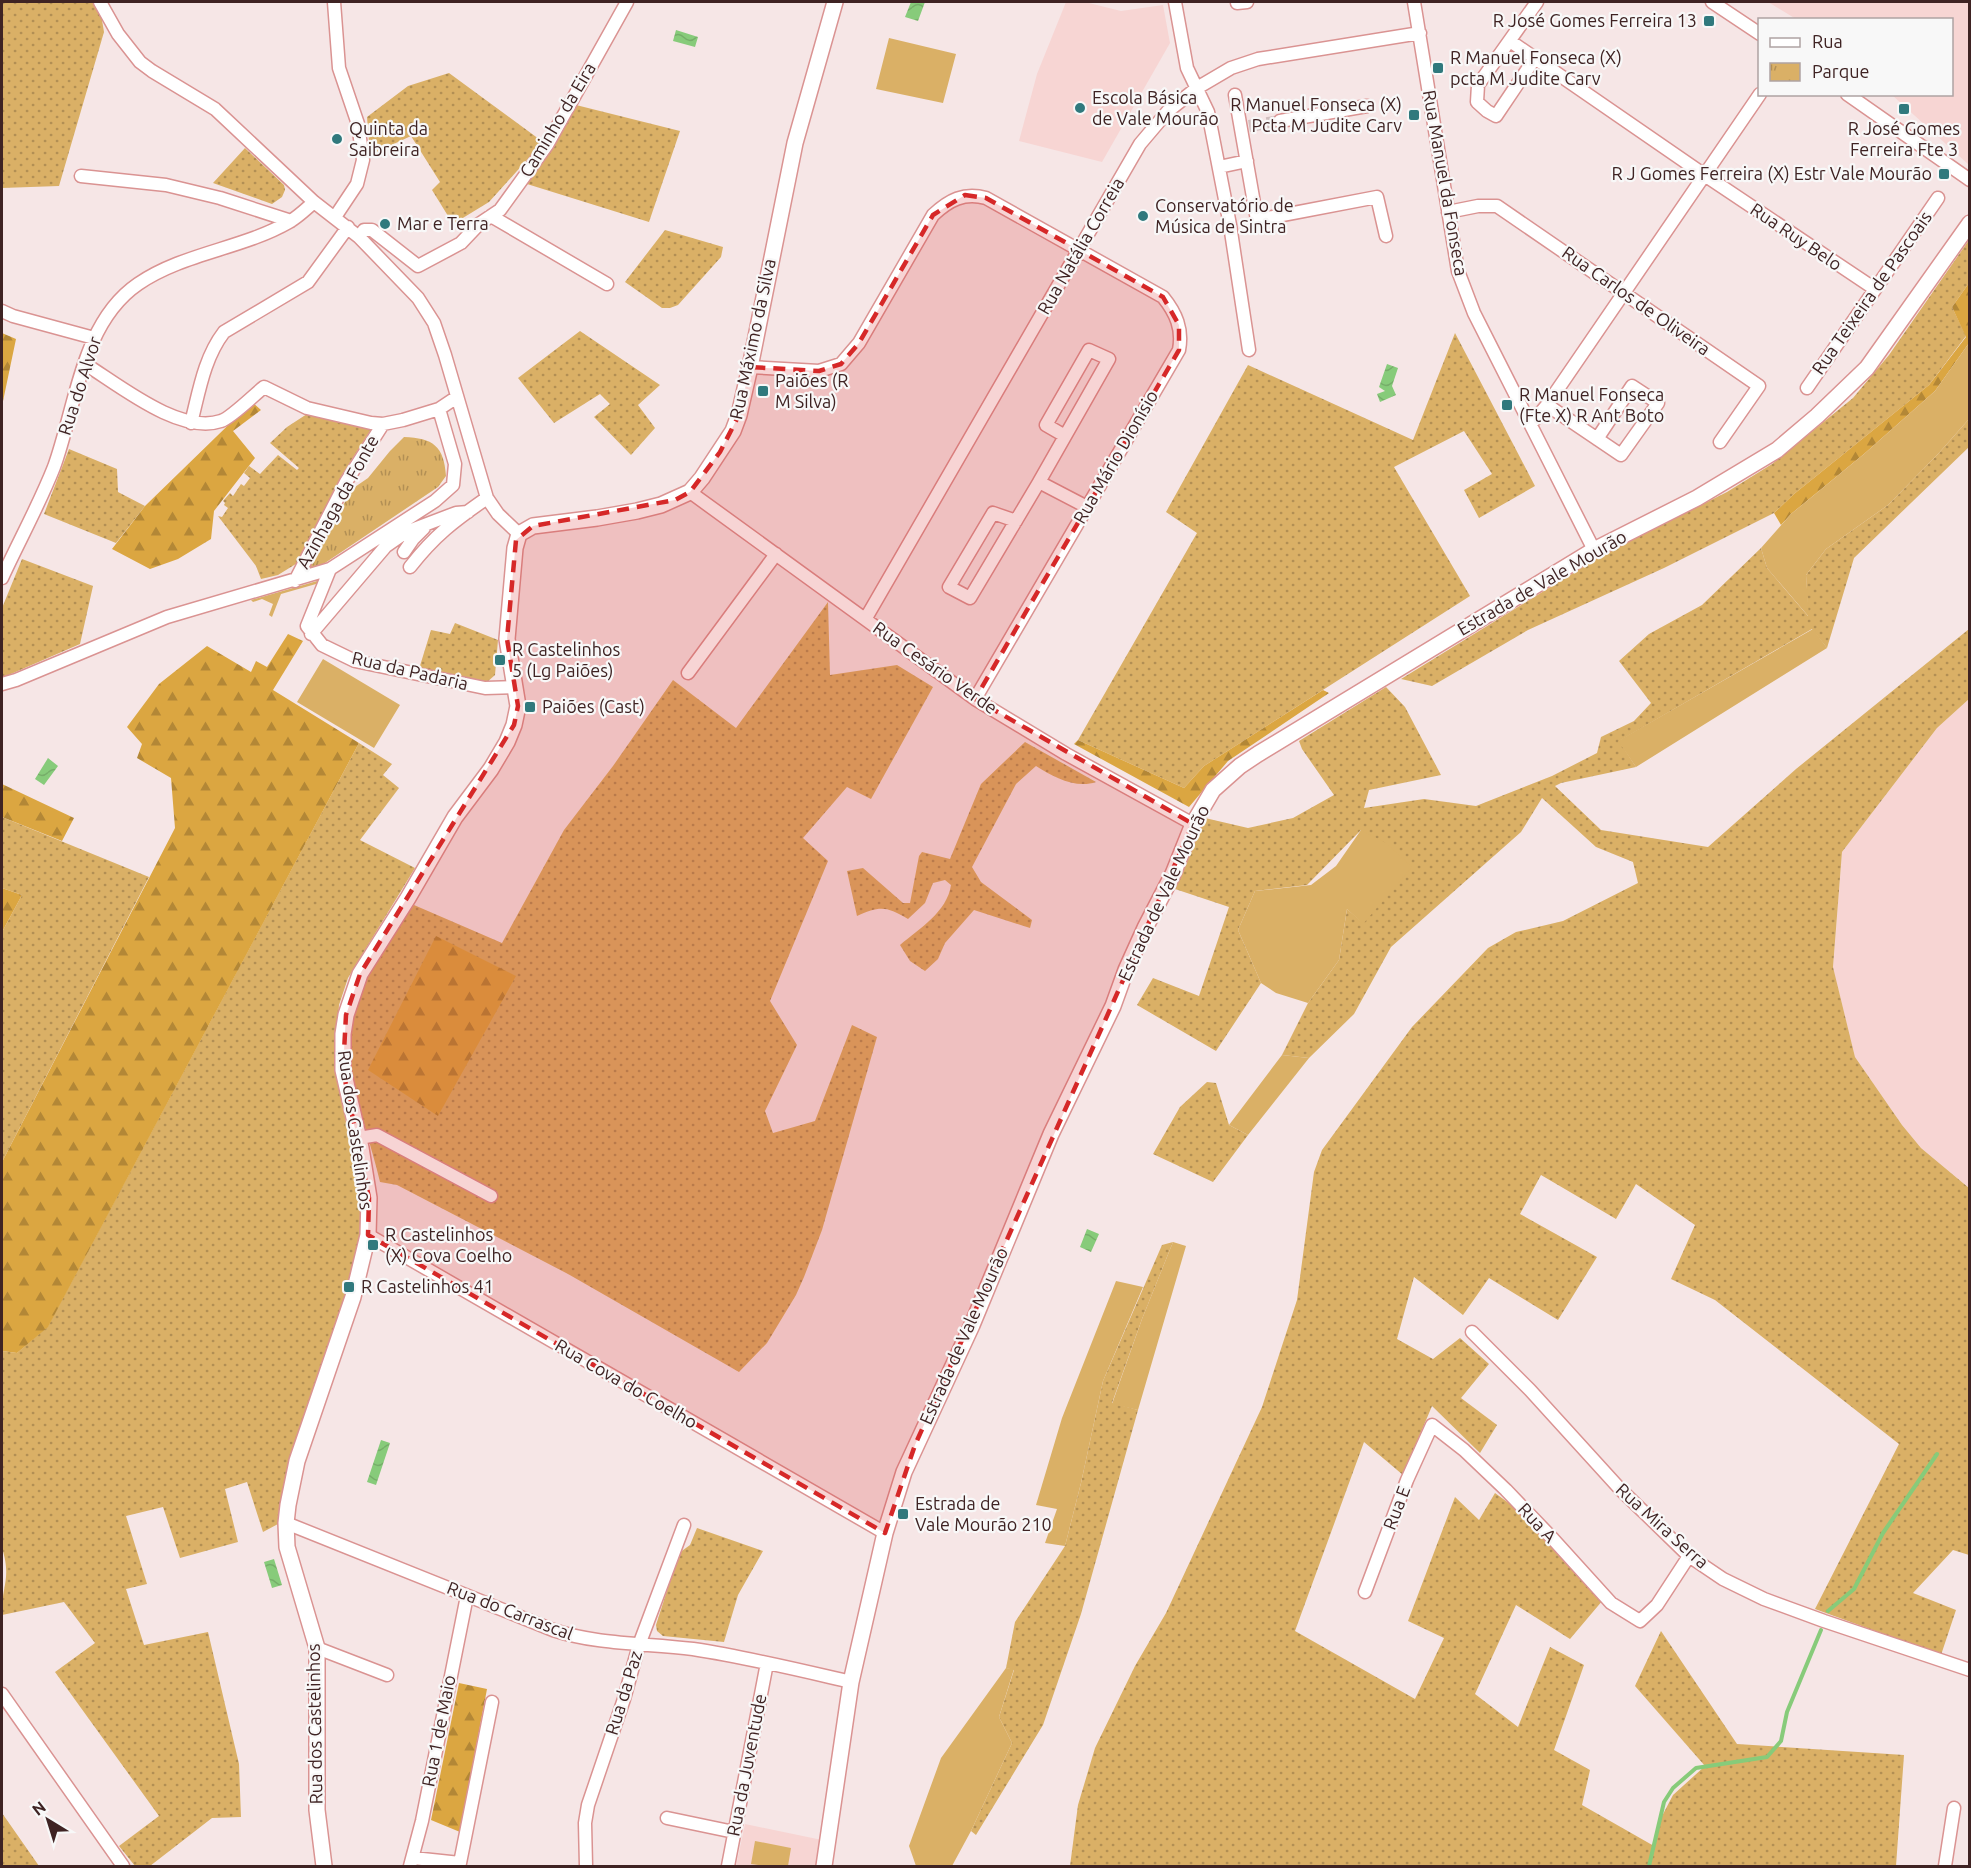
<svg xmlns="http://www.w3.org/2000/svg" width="1971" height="1868" font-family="Ubuntu,sans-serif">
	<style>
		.built { fill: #f7d5d3 }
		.grass { fill: url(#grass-dots) }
		.forest { fill: url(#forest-firs) }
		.park { fill: url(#park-tufts) }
		.garden { fill: #dab066 }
		.water { fill: url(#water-waves) }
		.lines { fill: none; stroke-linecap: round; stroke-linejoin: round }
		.stream { stroke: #87cb7a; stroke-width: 4 }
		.minor-tunnel { stroke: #d1bfbf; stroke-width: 12; stroke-dasharray: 12 6; stroke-linecap: butt }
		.minor-casing { stroke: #da9392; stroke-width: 15 }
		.tertiary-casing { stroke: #da9392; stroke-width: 18 }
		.minor { stroke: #fff; stroke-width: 12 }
		.tertiary { stroke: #fff; stroke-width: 15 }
		.marked { fill: #d62828; fill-opacity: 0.2; stroke: #d62828; stroke-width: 4.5; stroke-dasharray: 12 8; stroke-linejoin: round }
		.poi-dot { fill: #30797d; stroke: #f8f8f8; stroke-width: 2 }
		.labels { text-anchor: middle; stroke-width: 4.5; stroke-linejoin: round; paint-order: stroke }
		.poi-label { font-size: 18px; fill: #3f2323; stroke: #f8f8f8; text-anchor: start }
		.street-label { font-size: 18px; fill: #3f2323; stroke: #f8f8f8 }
	</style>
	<defs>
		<pattern id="grass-dots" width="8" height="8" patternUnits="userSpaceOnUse" patternTransform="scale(1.5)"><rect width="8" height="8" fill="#dab066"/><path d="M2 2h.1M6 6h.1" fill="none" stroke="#b28f54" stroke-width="1.8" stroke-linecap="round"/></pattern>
		<pattern id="forest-firs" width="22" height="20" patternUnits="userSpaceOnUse" patternTransform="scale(1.5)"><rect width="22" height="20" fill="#dba641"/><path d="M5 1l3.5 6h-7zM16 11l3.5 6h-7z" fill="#b38736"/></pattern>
		<pattern id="park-tufts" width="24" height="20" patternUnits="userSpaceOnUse" patternTransform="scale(1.5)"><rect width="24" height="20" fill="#dab066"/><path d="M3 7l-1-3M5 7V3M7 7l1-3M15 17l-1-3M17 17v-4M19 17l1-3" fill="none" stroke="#b28f54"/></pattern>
		<pattern id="water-waves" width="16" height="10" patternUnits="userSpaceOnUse" patternTransform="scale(1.5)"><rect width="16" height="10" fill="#87cb7a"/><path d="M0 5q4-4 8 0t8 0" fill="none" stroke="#76ae69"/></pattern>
	</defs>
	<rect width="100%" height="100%" fill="#f6e6e6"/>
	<path class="built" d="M1066,2h19l36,9 42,-6 7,38 -68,119 -83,-21 18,-67z
		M1768,2h201v163l-77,-70 60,-1v-74l-156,-1z
		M1969,699v489l-48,-40 -19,-23 -47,-68 -22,-89 9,-116 95,-124z
		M745,1824l77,16 -4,26h-82z"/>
	<path class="grass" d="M2,2h93l6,12 3,18 -45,154 -57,2z
		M449,73l94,69 -54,60 -36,22 -21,-34 8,-8 -29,-46 -41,19 -3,-38 41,-31z
		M576,105l104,26 -31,91 -122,-38z
		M245,148l39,37 1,5 -3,7 -10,7 -59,-21z
		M665,230l58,17 -2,10 -43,48 -8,3h-8l-37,-26z
		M1969,240v43l-17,24 14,29 -37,49 -135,109 -20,19 -110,55 -136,62 -96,56 -31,-7 208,-128 118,-59 45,-28 81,-66 36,-43z
		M580,331l80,54 -22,20 17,23 -24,27 -37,-38 16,-13 -10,-10 -46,29 -36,-45z
		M1455,333l80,153 -56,32 -15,-28 28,-16 -28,-43 -70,36 76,129 -266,170 -20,22 -106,-48 119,-207 -31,-21 82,-147 165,75z
		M307,414l65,14 -30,47 -43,87 -21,13 -17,4 -5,-13 -38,-50 4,1 6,-9 -4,-3 1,-2 -2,-2 7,-8 3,3 8,-12 3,2 6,-8 -6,-5 5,-7 11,8 18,-19 19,15 2,-2 -29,-25 17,-16z
		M1969,419v28l-115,111 -27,90 -15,-19 -193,112 17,26 -75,16 -6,3 46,44 107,17 88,-78 173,-140v70l-32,29 -95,124 -9,115 22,90 47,68 19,23 48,40v367l-16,-5 -40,43 43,17 -15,45 -126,-46 84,-165 -184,-144 -44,-21 24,-54 -59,-41 -20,35 -75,-44 -21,39 77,43 -39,63 -69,-42 -26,37 -49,-38 -17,62 36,20 27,-21 29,26 -28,34 36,27 -17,28 -48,-47 -29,69 -39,-33 -69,189 120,68 29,-61 -36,-17 47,-124 24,23 16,-27 26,19 82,88 -33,39 -54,-34 -41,89 43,33 32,-80 34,18 -30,85 36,20 -8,35 72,41 7,-28 12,-23 32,-29 -70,-80 26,-55 76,113 167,11 -8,111h-826l8,-61 17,-57 40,-82 31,-53 96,-206 35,-107 17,-128 8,-22 90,-123 76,-79 28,-16 47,-11 75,-38 -5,-21 -37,-15 -54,-49 -21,34 -130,115 -37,67 -45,44 -27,-3 26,-52 31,-43 8,-51 16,14 -2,-93 -54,55 -52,6 -17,39 23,53 -45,68 -79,-46 16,-27 46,18 30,-89 -54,-18 30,-71 43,10 45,-10 41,-23 -32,-46 -3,-8 87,-54 19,20 36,68 -72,15 -5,18 60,-9 52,7 76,-30 45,-23 4,-16 33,-16 17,-18 -32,-42 30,-27 53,-29 59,-57 6,20 41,48 -2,-41 20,-26 62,-44 50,-51z
		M69,449l48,20 1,23 27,14 -29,37 -72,-29z
		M22,559l71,27 -13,58 -76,33h-2v-69z
		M828,602l2,73 67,-10 36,22 -62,112 -24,-12 -44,51 25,23 -58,140 27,44 -32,66 8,22 42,-12 37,-96 25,12 -55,193 -18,47 -8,18 -29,48 -28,29 -171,-98 -171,-89 -17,-3c-9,-38 -24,-79 -29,-117 -8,-61 30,-114 63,-160l88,38 62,-113 49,-64 60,-86 63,48z
		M455,623l43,17 -3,35 -9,8 -67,-14 12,-39 19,4z
		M1025,742l71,40c-20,7 -43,-5 -60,-16l-20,18 -44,83 9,15 51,38 -2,8 -56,-18 -29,33 -7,16 -13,12 -15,-10 -10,-16c20,-17 47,-33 51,-60l-6,-5 -12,3 -8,20 -17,16c-22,-13 -28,-13 -51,-3l-10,-45 16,-3 40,35h7l9,-47 3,-4 28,7 31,-75z
		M359,743l33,21 -9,11 16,13 -39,52 55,28 -67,110 -9,27 -4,66 27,124 -3,43 -11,49 -55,170 -15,67 -15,8 -16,-50 -22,7 13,53 -58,16 -17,-51 -37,9 21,68 -21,5 18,56 64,-13 31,132 2,53 -29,1 -62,48h-15l-16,-20 40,-30 -104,-144 40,-29 -31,-41 -62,13c-1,-29 10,-36 0,-67v-197l15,2 31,-27z
		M2,817l147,60 -147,285v-230l20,-37 -20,-7z
		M1207,1082l9,1 13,42 19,10 -35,47 -60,-28 27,-47z
		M1173,1242l-31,77 -30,84 26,7 -57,204 -38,111 -67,110 -5,-4 41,-88 -13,-26 15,-47 -8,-2 9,-46 50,-76 16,-63 22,-102 59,-136z
		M697,1528l66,23 -25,44 -14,47 -61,-6 -6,-5 -1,-6 23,-72 11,-8z
		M2,1813l37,53h-37z"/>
	<path class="forest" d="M1969,283v60l-34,48 -71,63 -73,60 -10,11 -7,-12 20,-19 135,-109 37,-48 -14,-30z
		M2,333l14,6 -14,67z
		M252,402l9,8 -28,21 22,27 -41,53 -3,28 -33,20 -28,10 -38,-20 33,-43z
		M288,634l15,7 -30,49 86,53 -311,584 -31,26 -15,-2v-189l173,-334 -4,-50 -34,-20 5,-14 -15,-17 32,-43 48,-38 44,26 5,-11 11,6z
		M1323,690l6,3 -101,68 -39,46 -115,-63 4,-4 106,48 20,-22z
		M2,784l72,34 -12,23 -60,-24z
		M2,888l20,7 -20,37z
		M436,936l80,40 -78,140 -70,-46z
		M459,1683l28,6 -27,143 -29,-12z"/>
	<path class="park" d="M404,437c29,1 40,9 42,39l-8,11 -113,76 -17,7 44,-81 16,-11 22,-27z"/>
	<path class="garden" d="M889,38l67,16 -13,49 -67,-14z
		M1969,343v76l-31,35 -50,51 -62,44 -20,26 3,42 -42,-49 -6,-20 30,-34 73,-60 71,-63z
		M324,579l-1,3 -42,12 -9,23 -3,-2 4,-11 -11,-5 -9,3 -2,-2z
		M1813,629l14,19 -191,119 -18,-26z
		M323,659l77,46 -26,43 -77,-46z
		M1361,830l25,13 26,24 -49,57 -16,-15 -8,51 -31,43 -32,-10 -15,-10 -23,-53 17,-39 56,-6 25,-19z
		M1282,1055l27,3 -61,77 -19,-10z
		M1173,1242l13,4 -48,164 -26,-6 30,-85z
		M1116,1281l27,6 -40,94 -22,102 -16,63 -20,-3 12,-34 -21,-4 26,-87z
		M1006,1668l8,1 -15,48 13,26 -41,88 -19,35h-36l-7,-20 32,-88z
		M755,1841l36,7 -3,18h-23l-14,-2z"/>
	<path class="water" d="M911,2h14l-7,19 -13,-4z
		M676,30l22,7 -3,10 -22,-6z
		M1387,364l11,4 -6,18 4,9 -16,7 -3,-8 8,-3 -6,-4z
		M48,758l10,8 -14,19 -9,-6z
		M1087,1229l12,5 -8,18 -11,-5z
		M381,1440l9,3 -14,42 -9,-3z
		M274,1559l8,26 -10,3 -8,-26z"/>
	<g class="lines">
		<path class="stream" d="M1828,1611l26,-22 29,-56 54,-79
			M1649,1866l15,-64 9,-14 23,-20 71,-11 14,-16 6,-29 34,-82"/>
		<path class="minor-tunnel" d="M1249,126l31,-5"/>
		<g class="minor-casing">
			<path id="minor" d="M100,2l18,32 22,28 12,9 63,38 99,93 45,35 59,61 16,25 11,32 42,143 11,16 21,20
				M334,2l5,66 19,56 5,36 -6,24 -22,33
				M1175,2l12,66 21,44 22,113 19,125
				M1237,2v1l10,-1
				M1414,2l44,269 16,42 120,237
				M1712,2l48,32
				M1510,41l193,133 172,115
				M1535,58l-39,58 -9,-5 -10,-9 1,-17 59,-83
				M1847,94l123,86
				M1235,95l22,125 120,-23 9,39
				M1280,121l87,-15
				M1219,167l28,-6
				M81,176l85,9 54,13 71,23
				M1448,212l30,-6h19l262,180 -39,56
				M491,216l116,68
				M359,237l5,-7h8l46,36 43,-23 18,-19 21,-14 47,-65 80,-143
				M2,311l11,5 81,22
				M85,364c34,21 95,71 136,57 10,-3 34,-27 43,-34l43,21 64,15 12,1 20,-4 36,-11 18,-12
				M750,367l69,4 22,-7 18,-21 74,-128c16,-15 31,-23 53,-17l177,99c13,16 20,32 16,53l-204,349
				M1807,388l131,-190
				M1547,405l74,50 37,-52 -26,-17 -35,53
				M191,423c8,-31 13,-65 33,-91l84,-50 40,-55
				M1531,424l16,-19 213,-311
				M1039,482l70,-123 -20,-9 -43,75 19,11
				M690,492l285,207 91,55 127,70
				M1016,521l-23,-8 -44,74 21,11 69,-116 48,25
				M404,552l9,-13 11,-11
				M410,567c25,-32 44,-46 77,-69
				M330,569l-23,57 15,19 33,16 130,27 29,-1
				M2,578c17,-37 37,-73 52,-111 22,-60 27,-144 84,-183 45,-31 104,-35 151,-62 9,-5 17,-13 25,-20
				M295,581l51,-99 37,-58
				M866,618l274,-474 28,-33 29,-23 34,-20 27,-9 162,-26
				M311,634l75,-88 20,-14 50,-19 12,-1
				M688,673l88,-119
				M2,684l14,-4 151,-63 163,-48 105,-68 18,-16 2,-21 -16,-55
				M359,1138l18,-3 114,61
				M368,1235l517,298
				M1472,1332l58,58 90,99 69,67 34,23 41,20 60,22 146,49
				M286,1523l267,107c46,15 92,13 140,19 53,8 106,21 158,33
				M1365,1592l42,-112 25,-55 32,25 42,40 47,49 58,64 29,18 17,-16 32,-49
				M317,1648l70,27
				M2,1694l121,172
				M667,1818l67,14
				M413,1858l47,5 32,-161
				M410,1866l12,-45 45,-225
				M586,1866l-1,-43 3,-18 36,-106 15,-54 45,-120
				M728,1866l39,-203
				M1945,1866l9,-58"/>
		</g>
		<g class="tertiary-casing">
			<path id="tertiary" d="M324,1866l-7,-56v-162l-30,-101 -1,-24 2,-18 9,-44 56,-164 15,-62 1,-37 -8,-50 -18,-78v-36l3,-19 14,-41 48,-76 47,-81 36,-48 16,-27 7,-17 4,-19 -11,-67 8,-91 4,-14 14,-8 64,-8 40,-7 24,-6 29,-13 12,-14 31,-47 6,-16 11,-48 45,-224 40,-141
				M824,1866l27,-184 34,-149 19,-61 68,-147 79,-191 62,-128 13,-36 19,-42 28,-54 20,-50 20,-34 27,-24 18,-12 336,-204 103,-52 80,-48 40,-34 50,-48 103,-145"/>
		</g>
		<use href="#minor" class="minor"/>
		<use href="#tertiary" class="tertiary"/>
	</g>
	<path class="marked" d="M965,195l21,3 177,99 16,28v25l-204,349 218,125 -278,621 -30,88 -517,-298 1,-37 -26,-128 3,-55 14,-41 154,-249 4,-19 -11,-67 9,-99 17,-14 142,-26 15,-8 30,-40 19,-37 11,-48 69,4 22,-7 18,-21 74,-128z"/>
	<g class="poi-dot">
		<rect x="1703" y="15" width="12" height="12" rx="3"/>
		<rect x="1432" y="62" width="12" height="12" rx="3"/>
		<circle cx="1080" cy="108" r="6"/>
		<rect x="1898" y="103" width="12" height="12" rx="3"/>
		<rect x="1408" y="109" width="12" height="12" rx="3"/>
		<circle cx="337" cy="139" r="6"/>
		<rect x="1938" y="168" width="12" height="12" rx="3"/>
		<circle cx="1143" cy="216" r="6"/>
		<circle cx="385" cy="224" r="6"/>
		<rect x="757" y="385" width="12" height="12" rx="3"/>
		<rect x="1501" y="399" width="12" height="12" rx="3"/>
		<rect x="494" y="654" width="12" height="12" rx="3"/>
		<rect x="524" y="701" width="12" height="12" rx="3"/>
		<rect x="367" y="1239" width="12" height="12" rx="3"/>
		<rect x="343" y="1281" width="12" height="12" rx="3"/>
		<rect x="897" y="1508" width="12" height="12" rx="3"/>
	</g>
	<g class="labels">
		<g class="poi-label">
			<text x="1697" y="27" text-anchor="end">R José Gomes Ferreira 13</text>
			<text x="1450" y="64">R Manuel Fonseca (X)<tspan x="1450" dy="21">pcta M Judite Carv</tspan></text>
			<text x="1092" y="104">Escola Básica<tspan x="1092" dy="21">de Vale Mourão</tspan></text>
			<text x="1402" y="111" text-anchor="end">R Manuel Fonseca (X)<tspan x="1402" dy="21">Pcta M Judite Carv</tspan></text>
			<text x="349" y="135">Quinta da<tspan x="349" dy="21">Saibreira</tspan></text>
			<text x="1904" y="135" text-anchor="middle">R José Gomes<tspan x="1904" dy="21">Ferreira Fte 3</tspan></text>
			<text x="1932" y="180" text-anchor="end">R J Gomes Ferreira (X) Estr Vale Mourão</text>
			<text x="1155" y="212">Conservatório de<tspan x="1155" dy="21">Música de Sintra</tspan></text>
			<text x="397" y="230">Mar e Terra</text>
			<text x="775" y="387">Paiões (R<tspan x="775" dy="21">M Silva)</tspan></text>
			<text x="1519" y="401">R Manuel Fonseca<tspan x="1519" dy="21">(Fte X) R Ant Boto</tspan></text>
			<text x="512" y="656">R Castelinhos<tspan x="512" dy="21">5 (Lg Paiões)</tspan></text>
			<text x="542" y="713">Paiões (Cast)</text>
			<text x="385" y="1241">R Castelinhos<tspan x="385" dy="21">(X) Cova Coelho</tspan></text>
			<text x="361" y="1293">R Castelinhos 41</text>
			<text x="915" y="1510">Estrada de<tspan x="915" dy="21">Vale Mourão 210</tspan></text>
		</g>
		<g class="street-label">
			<text transform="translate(558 120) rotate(-59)" y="6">Caminho da Eira</text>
			<text transform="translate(1445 183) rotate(80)" y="6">Rua Manuel da Fonseca</text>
			<text transform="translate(1796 237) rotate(34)" y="6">Rua Ruy Belo</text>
			<text transform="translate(1081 246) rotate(-60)" y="6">Rua Natália Correia</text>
			<text transform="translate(1872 293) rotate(-55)" y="6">Rua Teixeira de Pascoais</text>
			<text transform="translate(1636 301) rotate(35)" y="6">Rua Carlos de Oliveira</text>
			<text transform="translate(753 339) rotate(-78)" y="6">Rua Máximo da Silva</text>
			<text transform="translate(80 386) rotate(-72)" y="6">Rua do Alvor</text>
			<text transform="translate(1116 457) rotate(-60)" y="6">Rua Mário Dionísio</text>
			<text transform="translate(338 502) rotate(-61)" y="6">Azinhaga da Fonte</text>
			<text transform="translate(1542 583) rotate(-30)" y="6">Estrada de Vale Mourão</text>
			<text transform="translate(935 668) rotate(35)" y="6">Rua Cesário Verde</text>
			<text transform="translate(410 671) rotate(13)" y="6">Rua da Padaria</text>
			<text transform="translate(1164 893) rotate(-65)" y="6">Estrada de Vale Mourão</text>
			<text transform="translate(355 1130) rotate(82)" y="6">Rua dos Castelinhos</text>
			<text transform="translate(964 1336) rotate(-66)" y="6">Estrada de Vale Mourão</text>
			<text transform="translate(626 1384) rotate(30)" y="6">Rua Cova do Coelho</text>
			<text transform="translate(1397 1508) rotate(-69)" y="6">Rua E</text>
			<text transform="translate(1537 1523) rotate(47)" y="6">Rua A</text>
			<text transform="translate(1662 1526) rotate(42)" y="6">Rua Mira Serra</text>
			<text transform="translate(510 1611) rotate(21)" y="6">Rua do Carrascal</text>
			<text transform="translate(624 1693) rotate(-73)" y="6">Rua da Paz</text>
			<text transform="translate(315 1724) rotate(-91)" y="6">Rua dos Castelinhos</text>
			<text transform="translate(439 1731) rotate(-79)" y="6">Rua 1 de Maio</text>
			<text transform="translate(747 1765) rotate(-79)" y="6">Rua da Juventude</text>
		</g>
	</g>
	<rect width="1971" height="1868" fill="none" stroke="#3f2323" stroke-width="6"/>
	<rect x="1758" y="18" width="195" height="78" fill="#f8f8f8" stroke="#aea3a3" stroke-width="1.5"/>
	<rect x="1770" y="38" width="30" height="9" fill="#ffffff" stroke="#aea3a3" stroke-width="1.5"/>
	<text x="1812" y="48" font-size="18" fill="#3f2323">Rua</text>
	<rect x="1770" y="63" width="30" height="18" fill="url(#park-tufts)" stroke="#aea3a3" stroke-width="1.5"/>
	<text x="1812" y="78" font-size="18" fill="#3f2323">Parque</text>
	<g transform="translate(48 1820) rotate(322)" stroke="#f8f8f8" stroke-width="4.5" paint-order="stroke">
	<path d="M0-4.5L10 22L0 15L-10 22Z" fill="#3f2323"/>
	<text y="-9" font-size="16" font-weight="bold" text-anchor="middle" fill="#3f2323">N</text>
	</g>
</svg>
